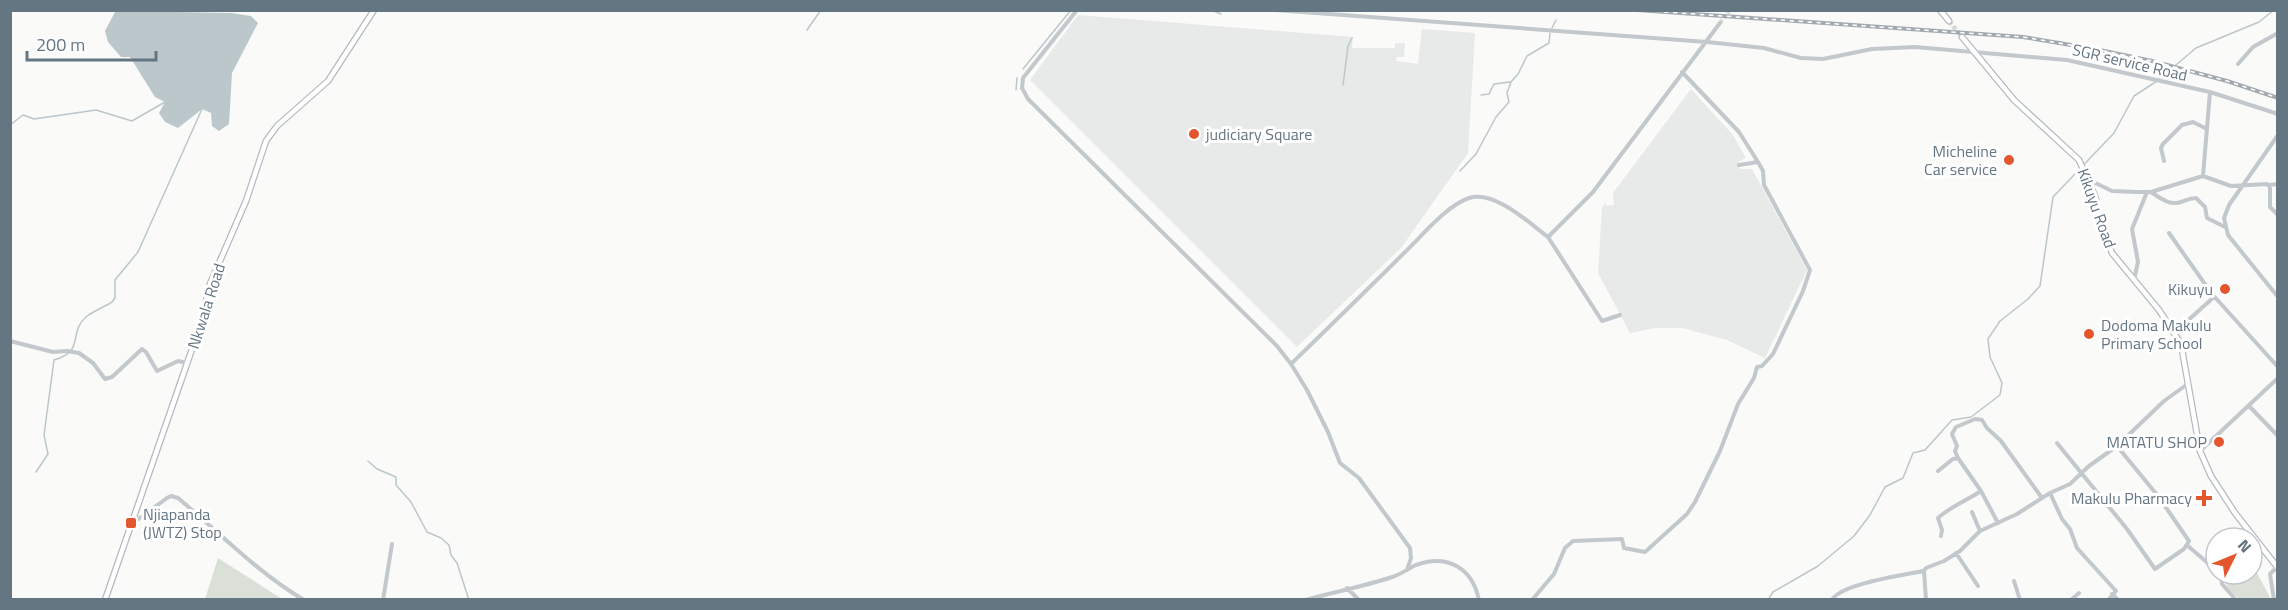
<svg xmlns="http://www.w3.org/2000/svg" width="2288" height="610" font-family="'Titillium Web',sans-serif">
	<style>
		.built { fill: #e8e9e9 }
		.green { fill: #dadfd7 }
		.water { fill: #bbc7cb }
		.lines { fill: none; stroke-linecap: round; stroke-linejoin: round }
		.stream { stroke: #bbc7cb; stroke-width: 1.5 }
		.street-tunnel { stroke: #d5d9db; stroke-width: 4; stroke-dasharray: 4 2; stroke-linecap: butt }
		.secondary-tunnel { stroke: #d5d9db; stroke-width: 4.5; stroke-dasharray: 4.5 2; stroke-linecap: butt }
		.secondary-casing { stroke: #b3babf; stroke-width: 7 }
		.street { stroke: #c3c8cc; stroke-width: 4 }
		.secondary { stroke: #fff; stroke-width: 4.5 }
		.rail-casing { stroke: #a2aab0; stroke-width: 4 }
		.rail { stroke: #fff; stroke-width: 1.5; stroke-dasharray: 4.5; stroke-linecap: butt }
		.poi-dot { fill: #e4572e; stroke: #fff; stroke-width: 2 }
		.labels { text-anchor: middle; stroke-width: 6; stroke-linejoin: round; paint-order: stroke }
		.street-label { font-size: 16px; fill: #657683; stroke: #fff }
		.poi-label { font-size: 16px; fill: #657683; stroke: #fff; text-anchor: end }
	</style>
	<rect width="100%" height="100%" fill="#fafaf8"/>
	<path class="built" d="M1078,15l275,22 -1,11h43v-5h10l-1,14h-7l-1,4 22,3 4,-35 53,4 -7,120 -67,95 -104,99 -267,-267z
		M1691,89l42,46 13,23 -8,4 2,7h12l55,101 -42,88 -38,-18 -44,-12h-28l-25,5 -32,-60 4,-65 3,-5 2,3 7,-1 -1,-12z"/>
	<path class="green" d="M218,558l64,41h-77z
		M2252,564l19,35h-32c-8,-7 -15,-14 -15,-25h28z"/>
	<path class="water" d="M122,11l109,2 20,3 7,7 -26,50 -3,51 -10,7 -7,-5 -1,-13 -9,-4 -24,19 -13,-6 -6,-9 6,-11 -10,-5 -25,-40h-9l-13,-15 -3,-11 10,-19z"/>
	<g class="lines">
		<path class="stream" d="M1211,10l10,4
			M1552,28l4,-8
			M807,30l14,-20
			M1023,69l48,-59
			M1343,85l5,-39 4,-8
			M1016,90l1,-12
			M1481,95l8,-1 5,-10 16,-2
			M10,125l13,-10 11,4 62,-9 36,11 33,-19
			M1460,171l16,-17 20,-37 13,-15 -2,-9 4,-11 7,-8 9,-18 22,-13 1,-10
			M368,461l9,8 19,8v8l15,17 16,30 14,6 8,7 2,10 6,8 12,37
			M36,472l12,-18 -4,-19 10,-75c32,-9 13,-27 33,-44 7,-5 17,-9 25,-14l3,-4v-18l23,-28 64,-143
			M1768,600l5,-8 45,-26 36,-30 16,-21 15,-28 18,-9 10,-25 12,-3 27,-30 19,-3 29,-22 2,-12 -12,-26 -2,-18 12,-18 28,-22 12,-13 13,-89 61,-64 20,-37 23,-15 39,-33 63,-26 15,-12"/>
		<path class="street-tunnel" d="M1720,23l10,-13"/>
		<path class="secondary-tunnel" d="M1949,21l13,16"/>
		<g class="secondary-casing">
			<path id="secondary" d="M1940,10l9,11
				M1962,37l52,63 65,60 16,36 7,32 10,25 47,57 22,34 19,107 11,25 24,37 43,55
				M105,600l76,-219 19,-55 10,-42 36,-83 20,-60 11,-15 51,-45 46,-71"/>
		</g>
		<path class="street" d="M1077,10l-54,68 -1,10 6,11 249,247 14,18 16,26 21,42 12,31 19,15 51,70 1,10 -4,12
			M1275,10l432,32 57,6 37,10 22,1 49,-10 43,-2 152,13 143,32 68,22
			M2238,64l15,-17 25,-14
			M1682,72l57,60 19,30 -19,3
			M2278,135l-49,70 -5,13 4,17 50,62
			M2164,161l-3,-13 2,-4 19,-19 11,-3 12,6
			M2203,176l7,-84
			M2089,180l23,11 25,1h14l52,-16 28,10 36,-2 3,3v20l8,8
			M2269,185l9,-1
			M2151,192c9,6 19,14 30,10 6,-2 9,-4 15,-4l9,9 2,11 18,9
			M2169,233l43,61 66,73
			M2134,280l4,-18 -6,-33 15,-37
			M1620,315l-18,6 -54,-84 45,-45 127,-169
			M2171,327l14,-4 29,-26
			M10,341l43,11 14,-1 12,2 14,10 12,16 7,-2 30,-28 4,3 11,19 21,-10 9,2
			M1291,364c38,-37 75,-73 112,-110 17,-16 44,-49 66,-56 26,-8 60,25 79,39
			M2249,406l29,30
			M2057,443l70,86 28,40 29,-20 5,-8 -31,-45 -41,-50
			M2200,451l78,-73
			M1958,458l-3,-7 2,-5 -5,-12 4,-7 19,-8 7,1 5,8 14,13 41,57
			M1938,471l15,-12 5,-1 23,33 17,32
			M2050,493l12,26 8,10 7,19 39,43 -8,9
			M1972,512l8,19
			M133,523l34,-25 4,-2 7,2c42,35 79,74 126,102
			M1941,536l1,-6 -4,-12c13,-12 28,-17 43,-27
			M2188,546l28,24
			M1956,553l22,33
			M2221,574l1,10 14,16
			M2014,581l6,19
			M1347,588l12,12
			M2112,594l6,6
			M383,600l9,-56
			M1305,600c29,-8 61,-14 90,-24 8,-3 14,-8 21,-11 31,-11 56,2 63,35
			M1532,600l22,-26 11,-26 8,-7 49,-2 2,9 21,4 42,-38 8,-12 25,-51 18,-47 16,-26 3,-11 5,-1 11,-12 30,-63 7,-21 -46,-85 -1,-14 -5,-9
			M1832,600c8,-16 72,-25 91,-29
			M1926,600l-2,-29 2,-3 18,-7 16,-10 20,-20 37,-17 33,-21 20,-9 19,-18 28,-20 47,-45 25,-18
			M2071,600l8,-7
			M2274,600l-4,-26 7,-7"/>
		<use href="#secondary" class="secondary"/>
		<g class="rail-casing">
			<path id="rail" d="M1637,10l386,27 72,12 57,12 75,20 51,17"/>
		</g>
		<use href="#rail" class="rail"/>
	</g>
	<g class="poi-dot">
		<circle cx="1194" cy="134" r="6"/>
		<circle cx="2009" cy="160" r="6"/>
		<circle cx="2225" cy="289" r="6"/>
		<circle cx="2089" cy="334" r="6"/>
		<circle cx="2219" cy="442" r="6"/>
		<path d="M2201 489h6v6h6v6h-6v6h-6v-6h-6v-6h6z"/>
		<rect x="125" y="517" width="12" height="12" rx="3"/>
	</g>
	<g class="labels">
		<g class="street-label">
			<text transform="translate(2130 62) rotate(13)" y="6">SGR service Road</text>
			<text transform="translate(2097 208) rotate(70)" y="6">Kikuyu Road</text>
			<text transform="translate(206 306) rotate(-72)" y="6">Nkwala Road</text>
		</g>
		<g class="poi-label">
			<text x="1206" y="140" text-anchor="start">judiciary Square</text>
			<text x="1997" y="157">Micheline<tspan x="1997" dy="18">Car service</tspan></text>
			<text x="2213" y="295">Kikuyu</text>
			<text x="2101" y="331" text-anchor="start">Dodoma Makulu<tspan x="2101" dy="18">Primary School</tspan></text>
			<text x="2207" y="448">MATATU SHOP</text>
			<text x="2192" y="504">Makulu Pharmacy</text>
			<text x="143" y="520" text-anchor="start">Njiapanda<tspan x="143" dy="18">(JWTZ) Stop</tspan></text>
		</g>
	</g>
	<rect width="2288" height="610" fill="none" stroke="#657683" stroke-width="24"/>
	<g transform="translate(2234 556) rotate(47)"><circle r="28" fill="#ffffff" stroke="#c1c8cd" stroke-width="1.5"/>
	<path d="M0-4.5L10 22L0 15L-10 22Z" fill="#e4572e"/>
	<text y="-9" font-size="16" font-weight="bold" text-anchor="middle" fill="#657683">N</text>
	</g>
	<path d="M27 51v9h129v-9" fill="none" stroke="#657683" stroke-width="3"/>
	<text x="36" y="51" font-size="18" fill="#657683" stroke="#ffffff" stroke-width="4.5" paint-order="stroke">200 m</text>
</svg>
